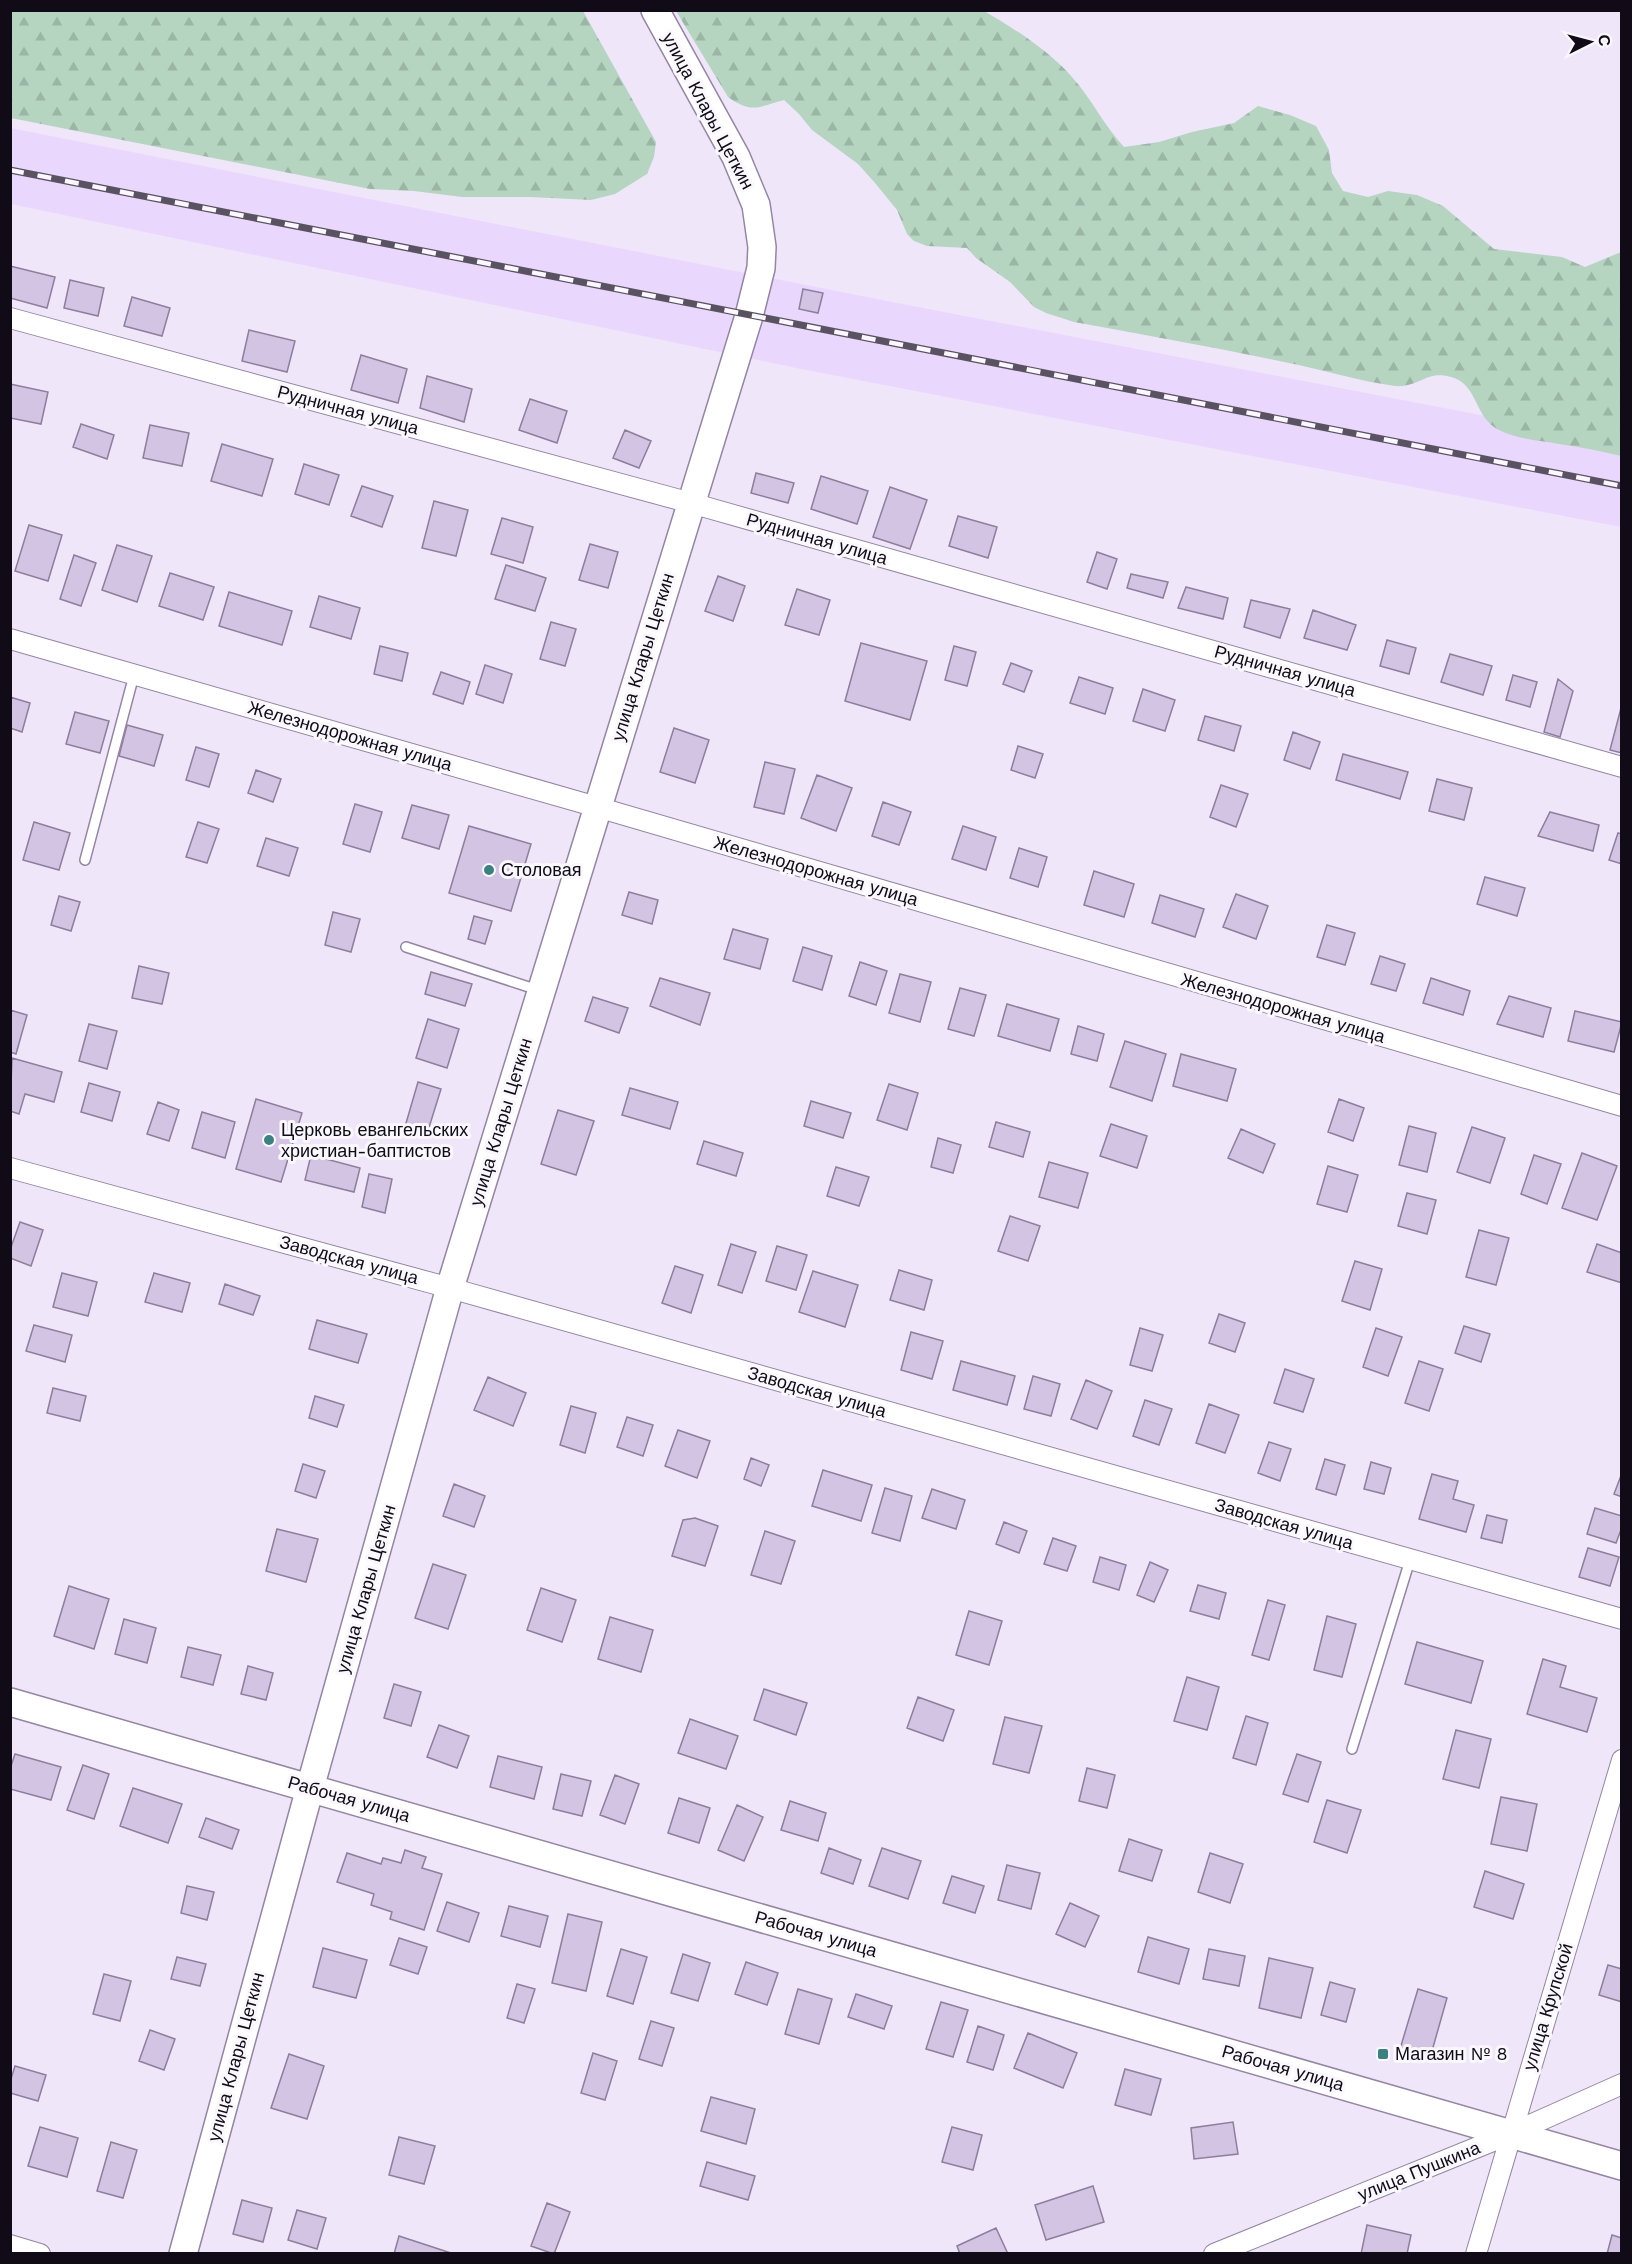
<svg xmlns="http://www.w3.org/2000/svg" width="1632" height="2264" font-family="'Work Sans',sans-serif">
	<style>
		.built { fill: #ead7fe }
		.forest { fill: url(#forest-firs) }
		.building { fill: #d4c4e4; stroke: #8d7e9c; stroke-width: 1.5 }
		.lines { fill: none; stroke-linecap: round; stroke-linejoin: round }
		.lane-casing { stroke: #9485a3; stroke-width: 12 }
		.street-casing { stroke: #9485a3; stroke-width: 22 }
		.secondary-casing { stroke: #9485a3; stroke-width: 30 }
		.lane { stroke: #fff; stroke-width: 9 }
		.street { stroke: #fff; stroke-width: 20 }
		.secondary { stroke: #fff; stroke-width: 27 }
		.rail-casing { stroke: #595361; stroke-width: 7 }
		.rail { stroke: #faf7fd; stroke-width: 4.5; stroke-dasharray: 14; stroke-linecap: butt }
		.poi-dot { fill: #398281; stroke: #faf7fd; stroke-width: 2 }
		.labels { text-anchor: middle; stroke-width: 6; stroke-linejoin: round; paint-order: stroke }
		.street-label { font-size: 18px; fill: #100b16; stroke: #faf7fd }
		.poi-label { font-size: 18px; fill: #100b16; stroke: #faf7fd; text-anchor: start }
	</style>
	<defs>
		<pattern id="forest-firs" width="22" height="20" patternUnits="userSpaceOnUse" patternTransform="scale(1.5)"><rect width="22" height="20" fill="#b5d5c1"/><path d="M5 1l3.5 6h-7zM16 11l3.5 6h-7z" fill="#9bb6a5"/></pattern>
	</defs>
	<rect width="100%" height="100%" fill="#f0e6fa"/>
	<path class="built" d="M10,128l882,174 729,140v85l-820,-158 -790,-165z"/>
	<path class="forest" d="M10,11h573l73,131 -2,15 -7,17 -32,20 -24,6 -61,-3h-68l-48,-6 -44,-2 -359,-71z
		M676,11h308c31,18 64,39 88,66 20,22 32,49 52,70l35,-5 33,-10 42,-9 24,-17 32,9 26,11 13,24 3,23 11,18 25,6 20,-6 29,4 26,11 51,43 68,8 23,10 36,-15v204c-20,-5 -41,-9 -62,-12 -21,-4 -47,-5 -65,-17 -20,-14 -17,-43 -43,-50 -26,-7 -31,11 -56,9 -37,-5 -75,-17 -111,-24 -70,-15 -140,-27 -210,-40l-28,-9 -12,-6 -24,-25 -34,-24 -9,-10 -40,-2 -13,-5 -7,-7 -10,-24 -22,-27 -17,-19 -46,-34 -13,-16 -15,-14c-26,7 -32,14 -56,-3z"/>
	<path class="building" d="M10,266l45,11 -8,31 -37,-10z
		M70,280l34,8 -6,28 -34,-8z
		M803,289l20,4 -5,20 -19,-4z
		M132,297l38,11 -8,28 -38,-10z
		M249,330l46,11 -8,31 -45,-11z
		M361,355l46,14 -9,34 -47,-13z
		M427,376l45,13 -8,33 -44,-14z
		M10,384l38,8 -7,32 -31,-6z
		M530,399l37,12 -10,32 -38,-13z
		M81,424l33,11 -7,24 -34,-12z
		M150,425l39,8 -7,33 -39,-8z
		M625,430l26,11 -12,27 -26,-10z
		M222,444l51,15 -11,37 -51,-15z
		M304,464l35,11 -10,30 -34,-11z
		M756,473l38,10 -6,20 -37,-10z
		M821,476l47,15 -11,33 -46,-15z
		M362,486l31,10 -11,31 -31,-11z
		M890,487l37,13 -17,49 -37,-12z
		M434,501l34,9 -12,46 -34,-8z
		M958,516l39,11 -9,31 -39,-12z
		M502,518l31,9 -10,36 -32,-9z
		M29,525l33,10 -14,46 -33,-10z
		M590,544l28,8 -10,36 -29,-8z
		M117,545l35,11 -15,46 -35,-12z
		M1097,552l20,7 -10,30 -20,-7z
		M74,555l22,8 -15,43 -21,-7z
		M506,565l40,13 -11,33 -40,-12z
		M170,573l44,14 -11,33 -44,-14z
		M1131,574l37,8 -5,16 -36,-10z
		M718,576l27,10 -12,35 -28,-10z
		M1186,587l42,11 -5,21 -45,-11z
		M797,589l33,11 -11,35 -34,-10z
		M229,592l63,19 -10,34 -63,-19z
		M319,596l41,12 -9,31 -41,-12z
		M1251,600l39,9 -10,29 -36,-11z
		M1313,610l43,15 -9,25 -43,-12z
		M551,622l25,7 -11,37 -25,-7z
		M1387,640l29,8 -7,26 -29,-8z
		M861,643l66,18 -17,59 -65,-19z
		M380,646l28,7 -6,28 -28,-7z
		M954,646l22,6 -9,34 -22,-6z
		M1450,654l42,12 -9,29 -42,-13z
		M1011,663l21,8 -8,21 -21,-8z
		M485,665l27,9 -9,29 -27,-9z
		M441,672l29,10 -7,22 -30,-10z
		M1513,675l24,7 -7,25 -24,-7z
		M1079,677l34,11 -8,26 -35,-11z
		M1558,679l15,12 -13,46 -16,-5z
		M1143,689l32,11 -10,31 -32,-10z
		M10,697l20,6 -8,29 -12,-4z
		M1621,708h1v45l-12,-3z
		M75,712l34,9 -9,32 -34,-9z
		M1205,716l36,10 -7,25 -36,-11z
		M127,725l36,10 -9,31 -35,-10z
		M674,728l35,12 -14,43 -35,-11z
		M1293,732l27,10 -10,27 -26,-9z
		M1018,746l25,8 -8,24 -24,-8z
		M196,747l23,7 -10,33 -23,-7z
		M1343,754l65,18 -8,27 -64,-19z
		M765,762l30,7 -11,45 -30,-7z
		M256,770l25,9 -8,23 -25,-9z
		M817,775l35,13 -16,43 -35,-13z
		M1437,779l35,9 -8,32 -35,-9z
		M1221,785l27,9 -12,33 -26,-10z
		M883,802l28,10 -12,33 -27,-9z
		M355,804l27,8 -12,40 -27,-8z
		M412,805l37,10 -10,34 -37,-11z
		M1550,812l49,13 -6,26 -55,-15z
		M34,822l36,11 -11,37 -36,-10z
		M198,822l21,7 -12,34 -21,-6z
		M469,826l62,18 -20,67 -62,-18z
		M963,826l33,11 -10,33 -34,-11z
		M1618,833l4,1v30l-13,-4z
		M266,838l32,10 -9,28 -32,-10z
		M1019,848l28,9 -9,30 -28,-9z
		M1094,871l40,13 -10,33 -40,-12z
		M1485,877l40,11 -8,28 -40,-12z
		M629,892l29,8 -6,24 -30,-9z
		M1236,894l32,12 -12,33 -33,-12z
		M1160,895l44,14 -9,28 -43,-14z
		M59,896l21,6 -9,29 -20,-6z
		M333,912l27,7 -9,33 -26,-7z
		M474,916l18,5 -7,23 -17,-5z
		M1327,925l28,8 -10,32 -28,-8z
		M733,929l35,10 -8,30 -36,-10z
		M803,947l29,9 -10,34 -29,-9z
		M1380,956l25,8 -9,27 -25,-7z
		M860,962l27,9 -11,34 -27,-9z
		M139,966l30,7 -7,31 -30,-6z
		M431,972l41,12 -7,22 -40,-12z
		M900,974l31,8 -11,40 -31,-9z
		M660,978l50,15 -10,32 -50,-19z
		M1431,978l39,13 -7,24 -40,-12z
		M960,988l26,7 -12,41 -26,-7z
		M1509,996l42,12 -8,29 -46,-13z
		M593,997l35,11 -9,25 -34,-12z
		M1007,1004l52,15 -9,32 -52,-15z
		M10,1010l17,5 -11,39 -6,-2z
		M1575,1011l47,11 -8,30 -46,-11z
		M428,1019l31,10 -12,39 -31,-10z
		M89,1024l28,7 -10,38 -28,-8z
		M1078,1026l26,8 -7,27 -26,-7z
		M1125,1041l41,13 -14,47 -42,-14z
		M1181,1054l55,15 -9,32 -54,-15z
		M12,1058l50,14 -8,30 -29,-8 -6,20 -9,-3z
		M418,1082l23,7 -15,48 -22,-7z
		M89,1083l31,9 -8,29 -31,-9z
		M889,1084l29,9 -11,37 -30,-10z
		M630,1088l48,14 -8,27 -48,-14z
		M256,1099l46,14 -21,69 -45,-13z
		M1339,1099l25,9 -11,33 -25,-9z
		M811,1101l40,12 -8,25 -39,-12z
		M158,1102l21,8 -10,31 -22,-7z
		M558,1110l36,11 -18,54 -35,-11z
		M202,1112l33,10 -10,36 -33,-10z
		M996,1122l34,10 -7,25 -34,-10z
		M1111,1124l36,12 -10,32 -37,-12z
		M1409,1126l27,7 -9,39 -28,-7z
		M1472,1127l33,11 -15,45 -33,-11z
		M1241,1129l34,15 -12,29 -35,-15z
		M938,1138l23,7 -8,28 -22,-6z
		M704,1141l39,12 -7,23 -39,-12z
		M1582,1153l35,13 -20,54 -35,-12z
		M311,1155l49,13 -6,24 -49,-12z
		M1534,1155l27,9 -14,40 -26,-10z
		M1049,1162l39,11 -10,35 -39,-11z
		M1328,1166l30,9 -11,37 -30,-8z
		M836,1167l33,10 -10,29 -32,-10z
		M369,1174l23,5 -7,34 -23,-6z
		M1407,1193l29,7 -9,34 -29,-8z
		M1010,1216l30,10 -12,35 -30,-10z
		M20,1222l23,8 -12,36 -21,-8v-8z
		M1479,1230l30,8 -13,47 -30,-8z
		M731,1244l25,8 -14,41 -24,-8z
		M1597,1244l25,9v30l-35,-11z
		M777,1246l30,9 -11,35 -30,-9z
		M1355,1261l27,8 -12,41 -28,-9z
		M675,1266l28,9 -12,38 -29,-10z
		M899,1270l33,10 -8,30 -34,-10z
		M813,1271l45,14 -13,42 -46,-15z
		M62,1273l35,9 -9,34 -35,-9z
		M154,1273l36,10 -8,29 -37,-10z
		M225,1284l35,12 -7,19 -34,-11z
		M1219,1314l26,9 -10,29 -26,-9z
		M317,1320l50,14 -9,29 -49,-14z
		M34,1325l38,10 -7,27 -39,-11z
		M1464,1326l26,8 -9,28 -26,-9z
		M1140,1328l23,7 -11,36 -22,-6z
		M1376,1328l26,9 -14,39 -25,-9z
		M911,1332l32,9 -11,38 -31,-9z
		M961,1361l54,15 -8,29 -54,-15z
		M1419,1361l24,8 -14,42 -24,-8z
		M1285,1369l29,10 -11,33 -29,-9z
		M1033,1376l27,8 -9,32 -27,-7z
		M488,1377l38,16 -13,33 -39,-16z
		M1086,1380l26,11 -15,38 -26,-10z
		M53,1388l33,8 -6,25 -33,-8z
		M315,1396l29,9 -7,22 -28,-9z
		M1145,1400l27,9 -13,36 -26,-9z
		M1209,1404l30,11 -14,38 -29,-10z
		M571,1406l25,7 -11,40 -25,-8z
		M627,1417l26,8 -10,31 -26,-9z
		M678,1430l32,11 -13,37 -32,-12z
		M1269,1442l22,7 -11,32 -22,-8z
		M751,1458l18,7 -8,21 -17,-7z
		M1325,1459l20,6 -9,30 -20,-6z
		M1371,1462l20,6 -7,26 -20,-5z
		M303,1464l22,7 -9,27 -21,-7z
		M823,1470l49,15 -11,36 -49,-15z
		M1622,1473v24l-8,-3z
		M1432,1474l26,7 -5,18 21,6 -8,27 -47,-13z
		M454,1484l31,12 -11,31 -31,-11z
		M885,1488l27,8 -12,45 -28,-8z
		M932,1489l33,11 -9,29 -34,-11z
		M1595,1508l27,8v11l-6,16 -29,-9z
		M1487,1515l20,5 -5,23 -21,-5z
		M695,1518l23,8 -13,40 -33,-10 11,-36z
		M1004,1522l23,9 -8,22 -23,-9z
		M277,1529l41,10 -12,43 -40,-11z
		M765,1531l30,10 -14,43 -30,-9z
		M1053,1538l23,8 -9,25 -23,-7z
		M1588,1548l31,9 -9,29 -31,-9z
		M1100,1557l26,8 -7,25 -26,-8z
		M1150,1562l18,8 -14,32 -17,-7z
		M433,1564l33,11 -18,54 -33,-11z
		M1198,1585l28,8 -7,26 -29,-8z
		M69,1586l40,13 -15,50 -40,-13z
		M541,1588l35,12 -14,42 -35,-12z
		M1268,1600l17,5 -16,55 -17,-5z
		M969,1611l33,10 -13,44 -33,-10z
		M1327,1616l29,8 -14,53 -28,-7z
		M610,1617l43,13 -12,42 -43,-13z
		M124,1619l32,9 -9,35 -32,-9z
		M1417,1642l66,19 -12,42 -66,-19z
		M188,1647l33,8 -8,30 -32,-8z
		M1543,1659l23,7 -6,21 37,11 -10,34 -60,-18z
		M248,1666l25,7 -7,27 -25,-6z
		M1187,1677l32,10 -12,43 -33,-9z
		M394,1684l27,8 -10,34 -27,-8z
		M764,1689l43,14 -11,32 -42,-15z
		M918,1697l36,13 -11,31 -36,-13z
		M1246,1716l22,7 -12,42 -23,-7z
		M1005,1717l37,9 -13,47 -36,-9z
		M690,1719l48,17 -12,33 -48,-16z
		M439,1725l30,11 -12,32 -30,-11z
		M1456,1730l35,9 -12,49 -36,-9z
		M15,1754l46,13 -10,33 -41,-11v-20z
		M1297,1754l24,8 -13,40 -25,-8z
		M498,1756l44,11 -8,32 -44,-12z
		M83,1765l26,9 -15,45 -27,-9z
		M1087,1768l28,7 -8,33 -28,-7z
		M561,1774l30,7 -9,35 -29,-7z
		M615,1775l24,9 -14,40 -25,-9z
		M133,1788l49,16 -14,39 -48,-17z
		M1501,1797l36,7 -10,47 -36,-7z
		M679,1798l31,10 -11,35 -31,-10z
		M1327,1800l34,10 -14,43 -33,-11z
		M790,1801l36,12 -8,28 -37,-11z
		M737,1805l26,12 -19,44 -26,-11z
		M206,1818l33,12 -7,19 -33,-12z
		M1129,1839l33,11 -10,31 -33,-10z
		M829,1848l32,12 -8,24 -32,-11z
		M882,1848l39,13 -13,38 -39,-13z
		M405,1850l21,7 -4,11 20,6 -18,56 -34,-11 2,-7 -21,-7 3,-11 -37,-12 10,-29 34,11 2,-6 18,5z
		M1210,1853l33,11 -13,39 -32,-11z
		M1007,1865l33,8 -9,36 -33,-9z
		M1485,1871l39,13 -11,35 -39,-12z
		M952,1876l32,10 -9,27 -32,-10z
		M187,1886l27,6 -7,28 -26,-7z
		M447,1902l32,11 -10,29 -32,-11z
		M1070,1903l29,13 -14,31 -29,-13z
		M509,1906l39,10 -8,31 -39,-11z
		M568,1914l34,8 -16,69 -34,-8z
		M1148,1937l41,12 -10,35 -41,-12z
		M399,1938l28,9 -9,27 -28,-9z
		M323,1948l44,12 -11,38 -43,-11z
		M621,1949l26,8 -14,47 -26,-8z
		M1209,1949l36,7 -6,30 -36,-7z
		M683,1954l27,9 -12,38 -27,-8z
		M177,1957l29,7 -6,22 -29,-7z
		M1269,1958l44,10 -12,50 -42,-10z
		M746,1962l32,11 -11,32 -32,-11z
		M1608,1965l14,4v33l-23,-7z
		M104,1974l27,7 -11,40 -27,-7z
		M1330,1982l25,7 -9,33 -25,-7z
		M517,1984l18,5 -11,34 -17,-5z
		M798,1989l34,10 -13,45 -34,-10z
		M1418,1989l29,9 -17,60 -30,-9z
		M856,1994l36,12 -8,23 -36,-12z
		M941,2002l27,8 -15,47 -27,-8z
		M651,2021l23,7 -12,38 -23,-7z
		M978,2026l26,9 -11,35 -26,-8z
		M150,2030l25,9 -11,31 -25,-9z
		M1028,2033l49,20 -14,35 -49,-20z
		M593,2053l24,8 -12,39 -24,-7z
		M289,2054l35,12 -17,53 -36,-11z
		M15,2066l31,9 -8,26 -28,-8v-11z
		M1125,2069l36,10 -10,36 -36,-10z
		M711,2097l44,12 -9,35 -45,-13z
		M1233,2122l5,32 -44,5 -3,-31z
		M40,2127l38,11 -11,39 -39,-11z
		M952,2127l30,8 -9,35 -31,-8z
		M399,2137l36,9 -11,38 -35,-9z
		M111,2142l26,8 -14,48 -26,-7z
		M707,2162l48,14 -7,24 -48,-14z
		M1093,2186l11,36 -58,18 -11,-35z
		M242,2200l30,8 -9,34 -30,-8z
		M547,2203l23,9 -16,42 -23,-8z
		M297,2210l29,8 -9,31 -29,-9z
		M1367,2225l44,10 -4,19h-46z
		M996,2228l12,26h-48l-3,-8z
		M1612,2235l10,3v16h-15z
		M399,2236l55,18h-60z"/>
	<g class="lines">
		<g class="lane-casing">
			<path id="lane" d="M85,860l49,-185
				M406,947l132,43
				M1352,1749l58,-189"/>
		</g>
		<g class="street-casing">
			<path id="street" d="M10,318l681,185 931,264
				M10,639l587,168 1025,299
				M10,1168l440,120 1172,331
				M10,2245l30,9
				M1214,2254l296,-120 112,-50
				M1476,2254l146,-494"/>
		</g>
		<g class="secondary-casing">
			<path id="secondary" d="M10,1702l1612,464
				M183,2254l127,-466 140,-500 299,-972 12,-48 1,-21 -6,-42 -20,-48 -81,-147"/>
		</g>
		<use href="#lane" class="lane"/>
		<use href="#street" class="street"/>
		<use href="#secondary" class="secondary"/>
		<g class="rail-casing">
			<path id="rail" d="M10,170l1612,316"/>
		</g>
		<use href="#rail" class="rail"/>
	</g>
	<g class="poi-dot">
		<circle cx="489" cy="870" r="6"/>
		<circle cx="269" cy="1140" r="6"/>
		<rect x="1377" y="2048" width="12" height="12" rx="3"/>
	</g>
	<g class="labels">
		<g class="street-label">
			<text transform="translate(708 111) rotate(62)" y="6">улица Клары Цеткин</text>
			<text transform="translate(348 410) rotate(15)" y="6">Рудничная улица</text>
			<text transform="translate(817 539) rotate(16)" y="6">Рудничная улица</text>
			<text transform="translate(643 657) rotate(-73)" y="6">улица Клары Цеткин</text>
			<text transform="translate(1285 671) rotate(16)" y="6">Рудничная улица</text>
			<text transform="translate(350 736) rotate(16)" y="6">Железнодорожная улица</text>
			<text transform="translate(816 871) rotate(16)" y="6">Железнодорожная улица</text>
			<text transform="translate(1283 1008) rotate(16)" y="6">Железнодорожная улица</text>
			<text transform="translate(501 1122) rotate(-73)" y="6">улица Клары Цеткин</text>
			<text transform="translate(349 1260) rotate(15)" y="6">Заводская улица</text>
			<text transform="translate(817 1392) rotate(16)" y="6">Заводская улица</text>
			<text transform="translate(1284 1524) rotate(16)" y="6">Заводская улица</text>
			<text transform="translate(366 1589) rotate(-74)" y="6">улица Клары Цеткин</text>
			<text transform="translate(349 1799) rotate(16)" y="6">Рабочая улица</text>
			<text transform="translate(816 1934) rotate(16)" y="6">Рабочая улица</text>
			<text transform="translate(1548 2007) rotate(-73)" y="6">улица Крупской</text>
			<text transform="translate(236 2057) rotate(-75)" y="6">улица Клары Цеткин</text>
			<text transform="translate(1283 2068) rotate(16)" y="6">Рабочая улица</text>
			<text transform="translate(1419 2171) rotate(-22)" y="6">улица Пушкина</text>
		</g>
		<g class="poi-label">
			<text x="501" y="876">Столовая</text>
			<text x="281" y="1136">Церковь евангельских<tspan x="281" dy="21">христиан-баптистов</tspan></text>
			<text x="1395" y="2060">Магазин № 8</text>
		</g>
	</g>
	<rect width="1632" height="2264" fill="none" stroke="#100b16" stroke-width="24"/>
	<g transform="translate(1590 42) rotate(84)" stroke="#faf7fd" stroke-width="4.5" paint-order="stroke">
	<path d="M0-4.5L10 22L0 15L-10 22Z" fill="#100b16"/>
	<text y="-9" font-size="16" font-weight="bold" text-anchor="middle" fill="#100b16">С</text>
	</g>
</svg>
